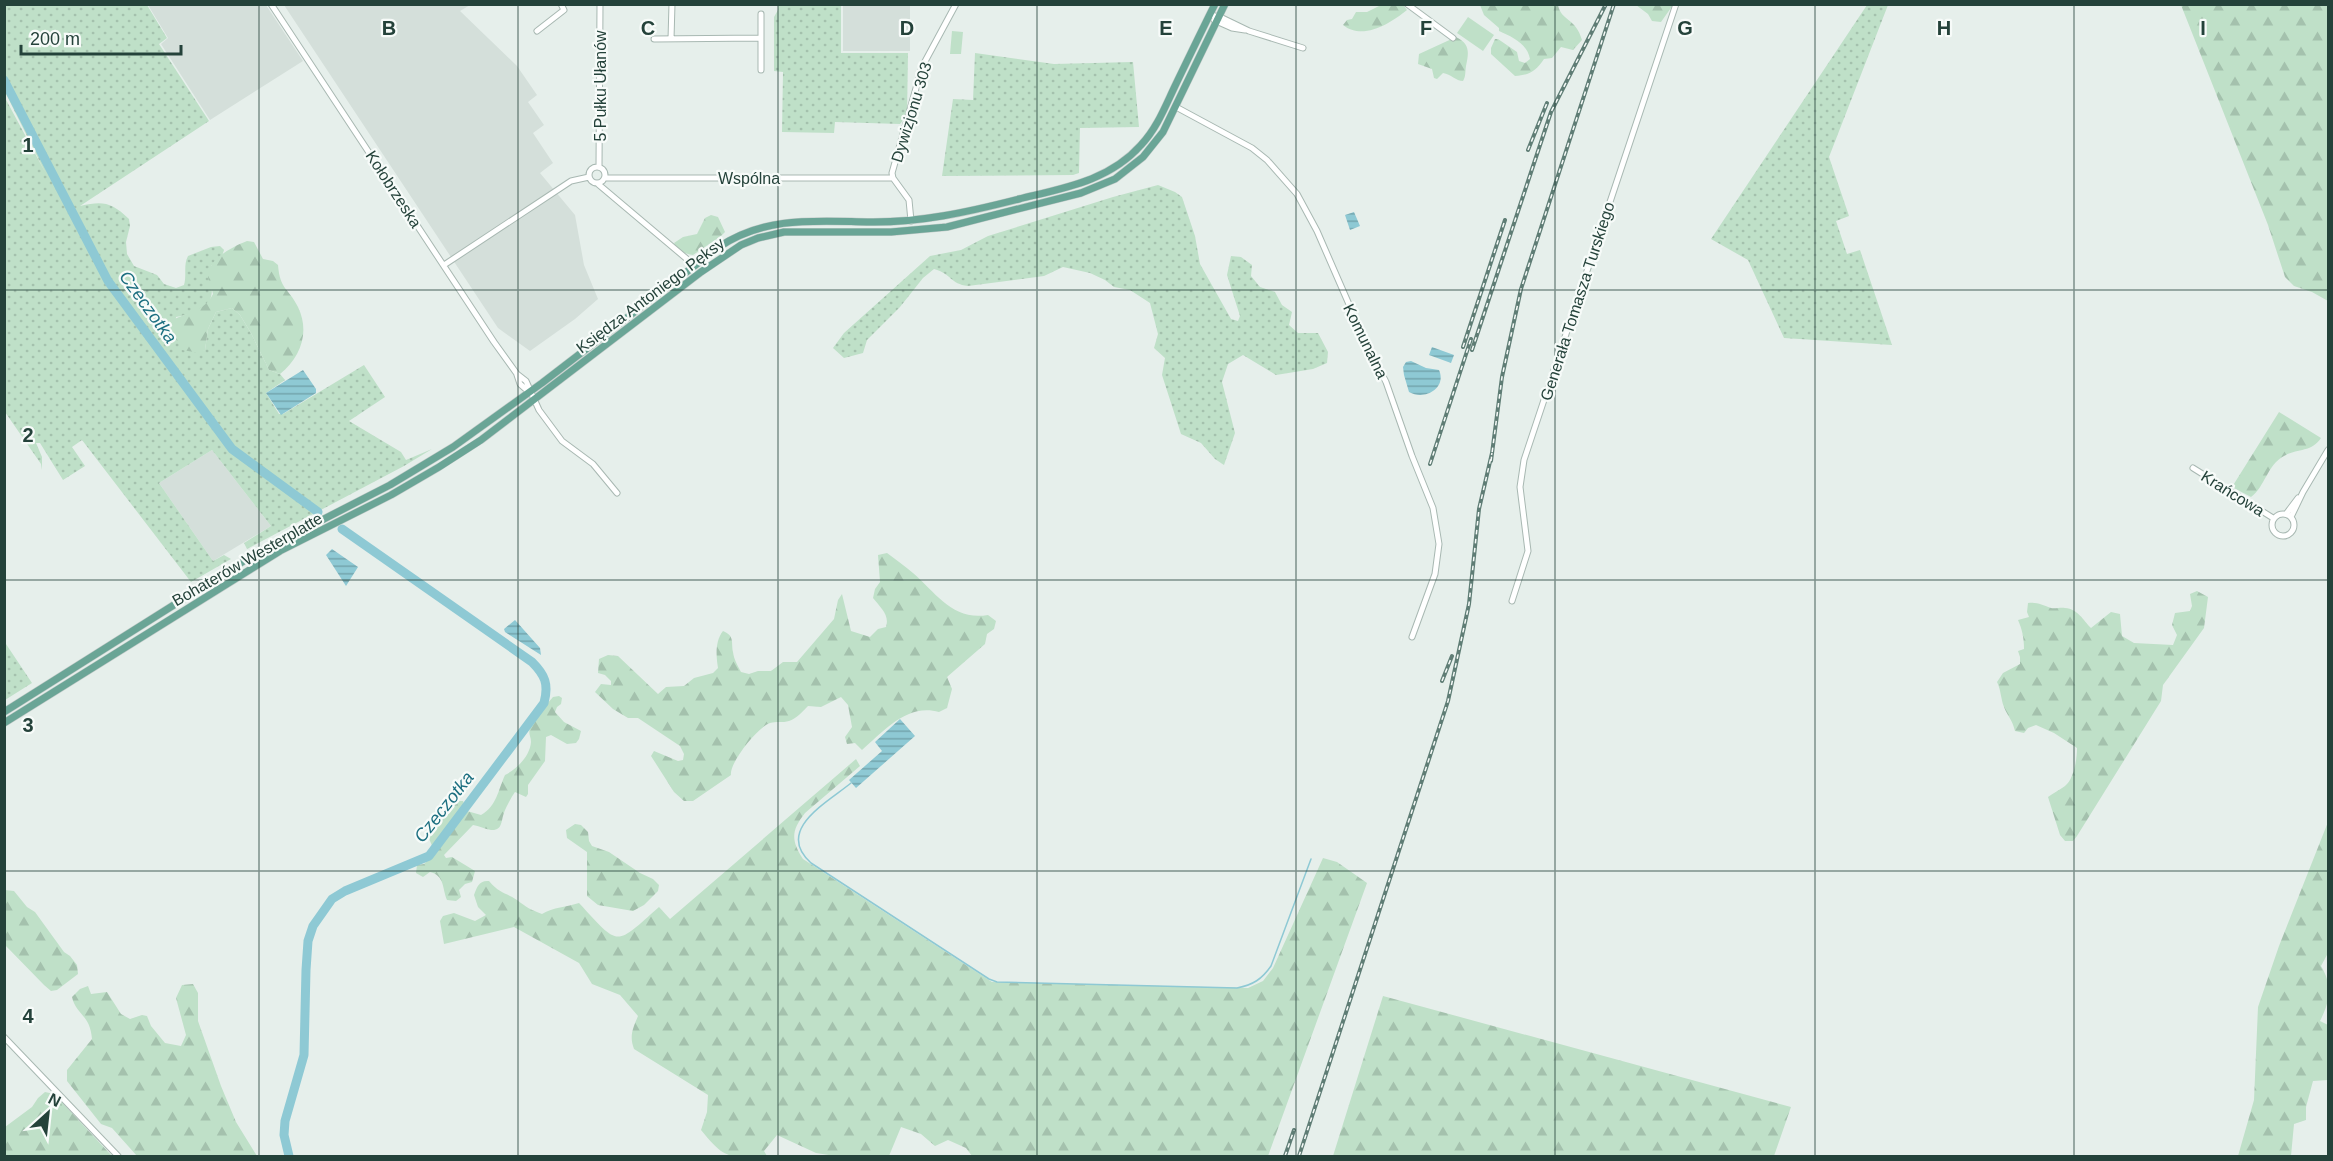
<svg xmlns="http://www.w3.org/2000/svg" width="2333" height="1161" font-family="Arial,sans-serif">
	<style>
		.built { fill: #d4dfda }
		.grass { fill: url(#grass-dots) }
		.forest { fill: url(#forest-firs) }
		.pitch { fill: #bfe0c8 }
		.water { fill: url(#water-rules) }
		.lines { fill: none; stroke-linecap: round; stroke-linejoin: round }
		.stream { stroke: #8ec9d4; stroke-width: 1.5 }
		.river { stroke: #8ec9d4; stroke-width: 9 }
		.minor-casing { stroke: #a8b8b2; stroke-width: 7 }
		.major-casing { stroke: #c2cac8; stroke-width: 8 }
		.minor { stroke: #fff; stroke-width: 5 }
		.major { stroke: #6aa596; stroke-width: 7 }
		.rail-casing { stroke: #5f7d75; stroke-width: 4 }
		.rail { stroke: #f7fbf9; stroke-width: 1.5; stroke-dasharray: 4.5; stroke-linecap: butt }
		.grid { fill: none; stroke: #24423a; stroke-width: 1.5; stroke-opacity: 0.55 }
		.labels { text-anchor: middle; stroke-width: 4.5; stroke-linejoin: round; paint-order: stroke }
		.street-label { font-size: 16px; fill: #24423a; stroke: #f7fbf9 }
		.water-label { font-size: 18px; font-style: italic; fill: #1c6f80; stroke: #f7fbf9 }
		.grid-label { font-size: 20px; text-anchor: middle; font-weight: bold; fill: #24423a; stroke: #f7fbf9; stroke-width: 4.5; stroke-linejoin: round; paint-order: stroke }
	</style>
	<defs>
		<pattern id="grass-dots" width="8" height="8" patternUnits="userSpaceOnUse" patternTransform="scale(1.5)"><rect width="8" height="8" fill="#bfe0c8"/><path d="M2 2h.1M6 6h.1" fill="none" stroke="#a4c1ad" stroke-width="1.8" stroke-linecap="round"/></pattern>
		<pattern id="forest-firs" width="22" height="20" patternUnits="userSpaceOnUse" patternTransform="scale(1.5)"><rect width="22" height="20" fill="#bfe0c8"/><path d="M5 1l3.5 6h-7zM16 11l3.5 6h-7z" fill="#a4c1ad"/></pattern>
		<pattern id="water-rules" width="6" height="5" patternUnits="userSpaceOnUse" patternTransform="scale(1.5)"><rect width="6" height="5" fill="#8ec9d4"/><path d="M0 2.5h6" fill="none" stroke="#74a5ad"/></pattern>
	</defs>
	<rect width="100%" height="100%" fill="#e6efeb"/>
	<path class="built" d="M148,5h118l37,56 -93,59 -49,-76 7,-6z
		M284,5h186l-10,6 57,55 20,29 -9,7 16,23 -11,8 20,30 -13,10 35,42 9,50 14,34 -23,20 -45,32 -32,-23z
		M843,5h67v46h-67z
		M212,450l59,76 -58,35 -54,-78z"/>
	<path class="grass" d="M5,5h142l20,33 -8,6 50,77 -129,85c23,-5 31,-4 49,13l1,7 -4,16 1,12 7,12 23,9 7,9 12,4 8,-3c3,-10 -1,-20 4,-29l23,-9 9,-1 4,4 -2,6 -11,10c2,35 5,43 -35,51l-1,20c9,12 15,16 30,13l3,-21 8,-17 16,-4 8,7 11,18 18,37 11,4 5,6 -19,13 13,21h4l81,-49 21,32 -36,24 52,31 5,8 26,-11 -28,17 -157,83 -3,-6 27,-17 -59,-76 -53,33 54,78 11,-6 7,4 -40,23 -109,-142 -10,7 13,19 -22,14 -23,-37h-4l6,14v13l-1,-6 -36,-52 -1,-316 41,76 -40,-80z
		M778,5h63v48h67l-1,62 -7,9 -65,-2 -1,11 -52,-1 1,-60 -9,-1v-54l4,-7z
		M1867,5h21l-59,152 20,59 -13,5 11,33 13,-4 32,95 -108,-7 -36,-78 -37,-21z
		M975,53l79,11 79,-2 6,65 -59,1 -1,45 -6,2 -131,1 11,-77 20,1z
		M1158,185l17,7 7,5 13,39 5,28 31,55 7,2 2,-5 -13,-41 4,-19 10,1 11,8 -1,11 9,11 15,5 7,13 10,7 -3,13 9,8h20l10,19 -1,11 -14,6 -37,6 -33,-20 -15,9 -6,18 13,51 -11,32 -9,-6 -14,-16 -20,-9 -19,-59 3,-17 -11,-10 4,-14 -8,-31 -20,-13 -16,-3 -9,-7 -15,-7 -27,-6 -19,9 -76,10c-18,-2 -16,-12 -34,-17l-11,9 -23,29 -33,33 -4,13 -19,5 -11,-10 11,-15 86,-77 31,-6 27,-14 125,-39z
		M4,641l28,42 -27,17h-1z"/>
	<path class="forest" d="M1381,5h22l4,5c-16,13 -44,31 -64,15l4,-5 5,-1 4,-7h11z
		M1480,5h78c3,16 18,13 24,35l-9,10 -12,-3 -9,11 -8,1c-8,12 -14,16 -29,17l-24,-22v-6l4,-9h3l19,13 2,9 6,2 5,-4c-3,-16 -18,-22 -31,-28v-3l-15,-13z
		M1636,5l37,-1v1l-12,17 -9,-1 -4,-7z
		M2181,5h147v296l-16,-9 -18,-6 -9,-9 -17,-52z
		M1456,37c14,7 13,15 10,29 -1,6 0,10 -3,15 -7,0 -12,-7 -20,-8l-6,6 -3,-1 -2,-9 -14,-5 1,-10z
		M711,215l7,2 7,15 -4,4 -28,19c-8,-1 -15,-4 -19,-12l9,-6 14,-3 8,-16z
		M247,241l7,1 9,17 10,2 5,4c2,25 10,22 20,42 12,25 3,50 -18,67l-11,-4 -18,-37 -11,-18 -8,-7 -16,4 -8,17 -3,21 -5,3 -18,-3 -7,-13 -6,-4 -3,-9c17,-12 37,-10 47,-30 -1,-6 -5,-13 -5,-18 0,-17 26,-30 39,-35z
		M2279,412l42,26c-10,15 -24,10 -37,18 -17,9 -19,31 -33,41l-19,-10z
		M887,553c9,7 18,13 26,20 24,21 40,48 75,42l8,6 -2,8 -7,5 -2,10 -38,33 5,12 -5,19 -8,4c-32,-9 -55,19 -77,38l-7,-7 -8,1 -2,-7 7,-10 -4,-22 -7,-8 -20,10 -13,-1c-5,5 -12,13 -19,15 -6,2 -13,0 -19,2 -12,4 -41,40 -39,52l-38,26h-9l-10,-9 -23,-36 3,-5 24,10 5,-1 1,-6 -4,-8 -42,-28h-10l-15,-9 -18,-17 6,-8 10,1v-4l-6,-6 -7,-2 1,-14 9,-4 10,1 40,38 8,-7 18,-1 10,-8 19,-5 5,-5c-2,-12 -3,-27 5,-37 12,5 8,11 10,21 1,8 5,14 8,20l8,2 9,-3h13l12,-9h14l37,-43 4,-19 4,-6 9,37 19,6 8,-8 8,-2c4,-12 -6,-20 -13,-29l2,-9 5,-7 -2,-27z
		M2197,591l11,6 -4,31 -41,57 -2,16 -84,135 -4,5h-8l-5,-6 -12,-38c5,-4 12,-7 17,-11 9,-7 12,-27 12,-38l-23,-15 -18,-8 -8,3 -4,5 -9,-2c-3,-12 -7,-14 -11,-24 -3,-7 -3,-17 -7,-25l6,-9 17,-9v-7l-2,-6 6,-2c0,-11 -2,-20 -6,-29l11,-3 -2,-5 1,-9c10,-1 14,2 23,5 4,1 10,-1 14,0 13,1 18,12 26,20l20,-16 9,2 2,22 12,7 39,2 4,-10 -5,-10 3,-12 15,-2 2,-5 -2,-12z
		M559,696l3,2 -1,6 -4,3 -2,5 9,10 17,9 -2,8 -3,4 -9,1 -16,-9 -5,2 -1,24 -17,24v9l-2,3 -11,-5c-3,4 -10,17 -11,21 -3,7 -1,18 -13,17 -6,-1 -12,-4 -18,-5l-29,30 2,3 6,-1 23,14 -3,11 -7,2 -6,6 2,7 -5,4 -9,-1c-5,-12 -2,-24 -17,-28l-7,5 -7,-4 1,-8 7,-1 11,-11 -7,-17 26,-35h9l4,10 14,4c16,-9 17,-25 24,-40 12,-6 25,-19 26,-33 0,-6 -3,-8 -1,-14 6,-11 15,-22 23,-31z
		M856,759l4,7 -55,47c-14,18 -14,27 -2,46l189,123 256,6 15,-7 10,-13 50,-110 14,4 30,21 -99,273h-296l-6,-8 -18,-8 -13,6 -14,-12 -20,-7 -12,29h-54l-19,-3 -39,-18 -13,16 3,5c-38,1 -41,5 -66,-26l6,-18 1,-17 -74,-46c-5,-13 -1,-21 4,-33l-18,-21 -28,-11 -13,-21 -65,-36 -70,17 -4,-23 3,-5 11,-3 21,8 11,-6 -8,-8 -4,-12c3,-8 5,-15 15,-14 11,13 16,11 28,19 9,7 14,10 25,14 11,-7 25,-7 37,-11 41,44 35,44 80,4l11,12z
		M2328,822v131l-7,13c12,20 9,35 -1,55l8,4v55l-15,1 -7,26v13l-12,4 -3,32h-53l16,-56 4,-93 21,-61z
		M575,824l6,1 7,7 1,9 3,5 17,6 31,21 13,6 6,6 -1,6 -14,14 -11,6 -35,-6 -11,-9v-44l-20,-14 -1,-8z
		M5,890l9,1 13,16 8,5 29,40 6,4 7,9 1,9 -21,16 -6,1 -7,-6 -39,-40z
		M193,984l5,9v28l23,65 15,36 21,34h-120l-25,-28 -11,-4 -34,-43v-11l25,-31c-2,-25 -16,-24 -20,-42l8,-8 8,-3 3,8 16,-2 14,22 9,5 12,-4 5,1 4,10 14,17 16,3 5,-11 -10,-37 6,-13z
		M1383,996l408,111 -17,49h-441z
		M45,1092l9,2 58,62h-107v-29l27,-20 6,-9z"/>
	<path class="pitch" d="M1468,17l26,18 -11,16 -26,-18z
		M952,31l11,1 -2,22h-11z"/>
	<path class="water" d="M1354,212l6,14 -10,4 -5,-15z
		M1432,347l22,8 -3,8 -22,-8z
		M1411,361l15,7 13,2c8,18 -14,31 -30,22l-5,-17 -1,-8 3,-5z
		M303,370l13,19v4l-35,22 -15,-22z
		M332,549l26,18 -12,19 -20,-31z
		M515,620l25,28 1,7 -36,-23 -1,-3z
		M900,719l15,17 -59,52 -7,-8 33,-29 -7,-9z"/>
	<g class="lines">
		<path class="stream" d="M851,783c-23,19 -77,47 -40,80l178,116 8,3 240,6c16,-3 25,-9 34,-22l40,-107"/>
		<path class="river" d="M4,80l104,201 124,168 86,63
			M289,1156l-5,-21 1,-14 19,-66 2,-85 2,-29 5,-15 19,-27 13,-8 84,-35 115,-153c5,-19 1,-28 -12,-41l-190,-133"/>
		<g class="minor-casing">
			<path id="minor" d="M271,4l223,338 23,32 9,7 13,29 23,31 31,23 24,29
				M1407,4l46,34
				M761,14v56
				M1210,15l10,2 29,14 54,17
				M1214,20l18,8 13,2
				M537,31l27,-21 -3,-6
				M654,39l107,-1
				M671,39l1,-35
				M1176,107l76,41 15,12 30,34 20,37 48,110 21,41 26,74 21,52 6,36 -4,30 -23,63
				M589 175a8 8 0 1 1 16 0a8 8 0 1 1-16 0Z
				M599,167l1,-163
				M605,178h288
				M598,184l96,81
				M911,221l-2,-21 -16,-22 -1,-5 30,-106 34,-63
				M444,265l127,-84 18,-4
				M517,375l3,9 8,7
				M2193,468l80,50
				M2272 525a11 11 0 1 1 22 0a11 11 0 1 1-22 0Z
				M2286,514l12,-16
				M2291,517l12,-25 25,-42
				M1512,601l16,-50 -8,-64 4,-27 152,-456
				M4,1037l114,119"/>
		</g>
		<g class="major-casing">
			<path id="major" d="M4,712l246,-155 140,-72 63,-38 89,-64 177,-136c46,-31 96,-26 148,-25 53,1 101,-10 152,-23 45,-11 90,-18 122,-54 16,-17 24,-38 34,-59 13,-27 26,-54 40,-82
				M4,723l276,-172 111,-56 48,-28 42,-27 220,-168 40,-27 17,-7 26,-6h107l56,-5 134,-34 34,-14 28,-22 20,-25 62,-128"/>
		</g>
		<use href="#minor" class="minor"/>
		<use href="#major" class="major"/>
		<g class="rail-casing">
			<path id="rail" d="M1528,150l19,-47
				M1463,347l42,-127
				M1472,350l79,-238 55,-108
				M1491,461l11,-84 19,-88 93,-285
				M1430,464l41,-125
				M1442,681l10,-25
				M1285,1156l9,-26
				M1299,1156l149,-455 21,-97 10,-95 13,-56"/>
		</g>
		<use href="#rail" class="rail"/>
	</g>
	<path class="grid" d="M259,4v1152M518,4v1152M778,4v1152M1037,4v1152M1296,4v1152M1555,4v1152M1815,4v1152M2074,4v1152M4,290h2324M4,580h2324M4,871h2324"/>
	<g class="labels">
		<g class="street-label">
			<text transform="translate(600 86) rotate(-90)" y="6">5 Pułku Ułanów</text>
			<text transform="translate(911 112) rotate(-73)" y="6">Dywizjonu 303</text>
			<text x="749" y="184">Wspólna</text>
			<text transform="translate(394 189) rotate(57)" y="6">Kołobrzeska</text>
			<text transform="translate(650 295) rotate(-37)" y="6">Księdza Antoniego Pęksy</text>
			<text transform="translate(1577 301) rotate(-72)" y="6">Generała Tomasza Turskiego</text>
			<text transform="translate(1366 341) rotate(64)" y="6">Komunalna</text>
			<text transform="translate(2233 493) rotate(32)" y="6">Krańcowa</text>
			<text transform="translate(247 559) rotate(-30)" y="6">Bohaterów Westerplatte</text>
		</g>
		<g class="water-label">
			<text transform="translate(148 307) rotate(54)" y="6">Czeczotka</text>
			<text transform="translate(444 807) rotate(-52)" y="6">Czeczotka</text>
		</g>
	</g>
	<g class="grid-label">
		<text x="389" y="35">B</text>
		<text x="648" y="35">C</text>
		<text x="907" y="35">D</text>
		<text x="1166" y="35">E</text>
		<text x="1426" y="35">F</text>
		<text x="1685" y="35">G</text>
		<text x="1944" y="35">H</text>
		<text x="2203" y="35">I</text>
		<text x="28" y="152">1</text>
		<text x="28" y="442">2</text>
		<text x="28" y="732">3</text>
		<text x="28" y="1023">4</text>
	</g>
	<rect width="2333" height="1161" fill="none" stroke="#24423a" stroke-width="12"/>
	<g transform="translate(48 1113) rotate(27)" stroke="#f7fbf9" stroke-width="4.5" paint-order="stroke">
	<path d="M0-4.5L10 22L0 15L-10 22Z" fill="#24423a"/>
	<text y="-9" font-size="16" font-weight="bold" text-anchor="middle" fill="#24423a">N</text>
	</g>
	<path d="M21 45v9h160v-9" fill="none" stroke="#24423a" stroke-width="3"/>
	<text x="30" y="45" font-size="18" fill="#24423a" stroke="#f7fbf9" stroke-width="4.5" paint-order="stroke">200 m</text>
</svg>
